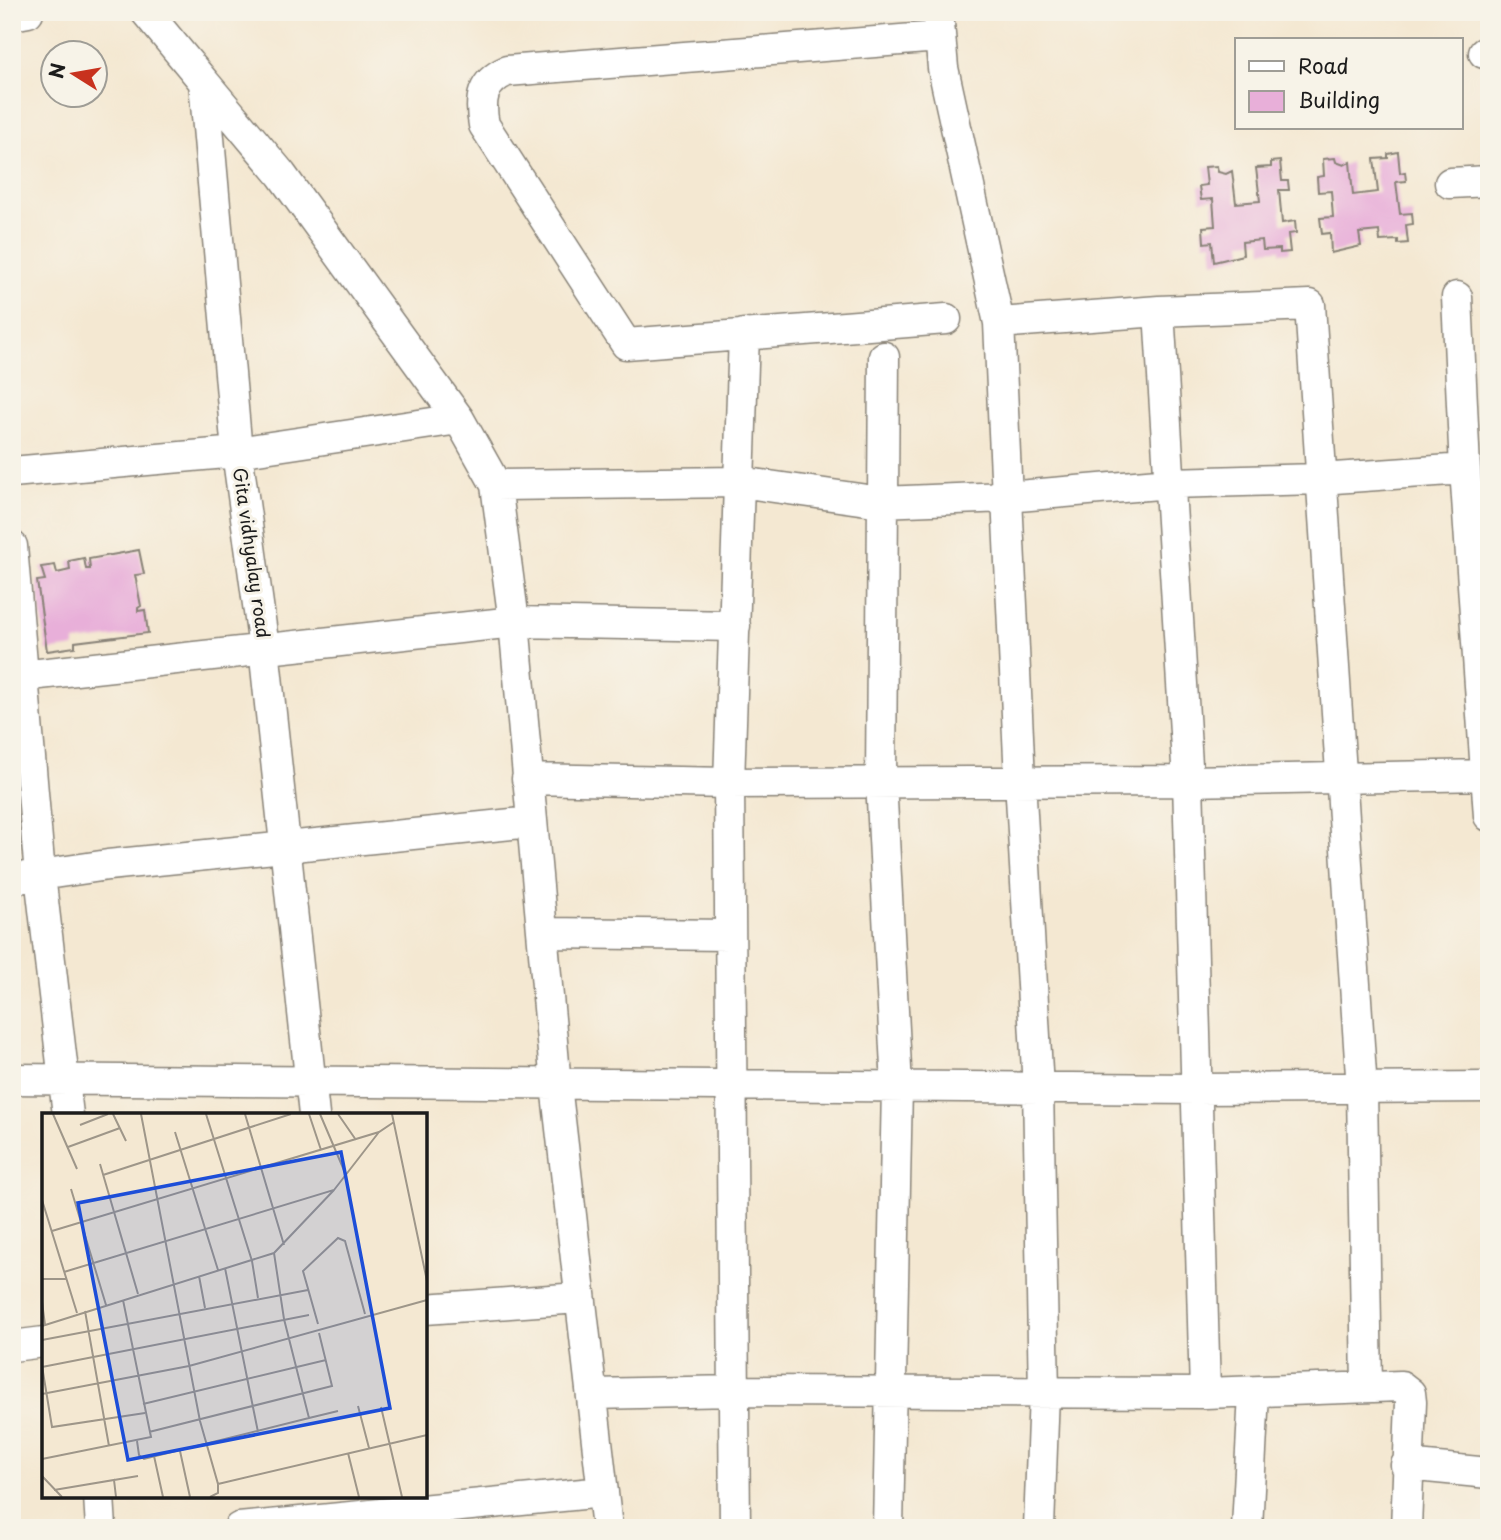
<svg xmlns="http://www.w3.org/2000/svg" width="1501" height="1540" font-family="'Playpen Sans',sans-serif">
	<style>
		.building { fill: #e8afd9 }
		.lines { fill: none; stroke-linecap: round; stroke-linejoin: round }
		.minor-casing { stroke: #888277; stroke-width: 33 }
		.minor { stroke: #fff; stroke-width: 30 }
		.labels { text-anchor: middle; stroke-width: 6; stroke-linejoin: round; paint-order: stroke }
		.street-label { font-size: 18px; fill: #1c1c1c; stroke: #f7f3e8 }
		.inset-road { fill: none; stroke: #9e9689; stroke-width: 2 }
		.view { fill: #1d4ed8; fill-opacity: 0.15; stroke: #1d4ed8; stroke-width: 3.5 }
		.inset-edge { fill: none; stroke: #1c1c1c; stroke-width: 3.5 }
	</style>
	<rect width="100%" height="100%" fill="#f7f3e8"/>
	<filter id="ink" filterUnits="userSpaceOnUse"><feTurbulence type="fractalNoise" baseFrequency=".0143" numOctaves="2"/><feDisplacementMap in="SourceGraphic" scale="14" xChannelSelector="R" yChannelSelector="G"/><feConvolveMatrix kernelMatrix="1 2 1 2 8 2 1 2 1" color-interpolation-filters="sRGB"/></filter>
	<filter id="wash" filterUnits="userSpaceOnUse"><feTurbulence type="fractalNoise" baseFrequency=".00686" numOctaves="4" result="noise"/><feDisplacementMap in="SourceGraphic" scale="28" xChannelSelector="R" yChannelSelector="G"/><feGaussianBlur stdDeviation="1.57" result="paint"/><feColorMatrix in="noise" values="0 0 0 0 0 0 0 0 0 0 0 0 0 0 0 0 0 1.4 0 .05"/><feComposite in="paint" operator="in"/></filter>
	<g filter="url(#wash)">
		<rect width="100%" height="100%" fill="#f4e8d2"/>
		<g id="blocks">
			<path class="building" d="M1398,152l2,21 5,-1 1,9 -10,1 4,32 12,-1 1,11 -7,1 2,18 -10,1v-4l-18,1 -1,-10 -20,2 2,13 -30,7 -1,-20 -8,1 -2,-16 13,-1 -2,-26 -13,1 -1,-15 7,-1 -1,-17 12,-1 1,4 8,3 6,-3 3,33 25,-3 -4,-33 14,-1v-4z
				M1280,161l2,20h6l1,9h-10l3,33 13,-2 1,12 -8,1 2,18 -10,1v-4l-17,1 -1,-10 -20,2 1,13 -29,7 -2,-20 -8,1 -1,-16 12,-1 -2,-27 -12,1 -2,-14 8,-1 -2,-18 12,-1 1,6 8,2 6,-3 4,32 24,-2 -4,-33 15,-1v-5z
				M139,550l5,24 -9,1 6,31 -3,2v3l7,-1 3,23 -73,9v5l-28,4 -10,-70 8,-1 -4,-13 14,-2 2,8 13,-3 -1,-9 15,-3 2,11h4l-1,-10z"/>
		</g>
	</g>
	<g filter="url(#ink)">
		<use href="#blocks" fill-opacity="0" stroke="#888277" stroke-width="2"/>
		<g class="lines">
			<g class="minor-casing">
				<path id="minor" d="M146,12l58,70 33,370 27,196 50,467
					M938,12l5,56 56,255 21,457 18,308 6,305 -5,135
					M12,15l16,-3
					M939,37l-432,34c-25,11 -28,28 -23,54l142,219 320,-25
					M1484,53h5
					M204,82l77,92 178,245 37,66 18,137 42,463 51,443
					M1450,183l39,-2
					M1457,297l8,172
					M1159,311l29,470 17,612
					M999,323l160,-12 151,-6 52,785 5,297
					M884,357l-3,424 16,306 -9,441
					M12,472l225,-20 222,-33
					M496,485l244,-3 141,20 125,-5 164,-14 150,-4 145,-10 24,347
					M12,546l28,329 28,240
					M12,677l502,-55 221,4
					M527,779l202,4 459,-2 298,-6
					M12,879l96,-14 424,-43
					M544,933l185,2
					M12,1079l1184,10 293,-2
					M425,1309l154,-11
					M12,1346l32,-4
					M592,1394l143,-3 470,2 196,-7 9,7 1,9 -5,126
					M1406,1465l83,8
					M99,1496l2,32
					M239,1528l364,-36
					M735,1528l-6,-745 15,-449
					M1247,1528l7,-135"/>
			</g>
			<use href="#minor" class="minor"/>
		</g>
	</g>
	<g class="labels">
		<g class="street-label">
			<text transform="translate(251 553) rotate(82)" y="6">Gita vidhyalay road</text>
		</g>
	</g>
	<g transform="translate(42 1113)">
		<rect width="385" height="385" fill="#f4e8d2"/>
		<path class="inset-road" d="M11,1l24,55M71,1l13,27M99,1l59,307 18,63v9l-8,4M164,1l46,147 6,37M203,1l39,131M267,1l12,36M278,1l26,61M296,1l18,26M350,1l35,167M38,12l28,-11M133,19l43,138M26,34l52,-19M58,51l38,130M61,62l188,-61M29,76l35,116M0,87l35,113M10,118l327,-99 15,-10M183,155l33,164M22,159l270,-82 45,-58M157,163l6,32M0,166h25M0,189l3,23M43,198l24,135M276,211l-15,-53 35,-33 7,3 20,73M0,213l232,-73 60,-63M0,227l266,-50M0,253l10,61 93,-14M0,254l267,-52M0,281l147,-28 238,-66M101,291l183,-44M316,293l11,42M339,294l21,90M267,305l29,-7M107,319l183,-46 -13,-53M95,328l2,14 5,4 165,-41 -25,-99 -10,-66M138,338l10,46M306,340l11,44M112,343l9,41M0,346l109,-22 -28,-137M0,363l20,21M72,367l24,-4M176,371l209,-49M12,377l60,-10 2,17"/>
		<path class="view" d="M299,39l49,256 -262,52 -50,-257z"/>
		<rect width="385" height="385" class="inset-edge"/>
	</g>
	<rect width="1501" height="1540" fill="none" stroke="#f7f3e8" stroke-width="42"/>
	<rect x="1235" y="38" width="228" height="91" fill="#f7f3e8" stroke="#9f9d96" stroke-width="2"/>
	<rect x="1249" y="61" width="35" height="10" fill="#ffffff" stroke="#9f9d96" stroke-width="2"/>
	<text x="1298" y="74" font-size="21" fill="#1c1c1c">Road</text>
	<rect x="1249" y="91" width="35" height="21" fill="#e8afd9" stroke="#9f9d96" stroke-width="2"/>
	<text x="1298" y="108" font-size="21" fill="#1c1c1c">Building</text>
	<g transform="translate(74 74) rotate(281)"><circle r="33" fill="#f7f3e8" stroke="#9f9d96" stroke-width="2"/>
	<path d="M0-5L12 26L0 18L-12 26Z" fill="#c8321e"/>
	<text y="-10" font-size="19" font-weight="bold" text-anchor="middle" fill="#1c1c1c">N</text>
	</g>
</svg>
